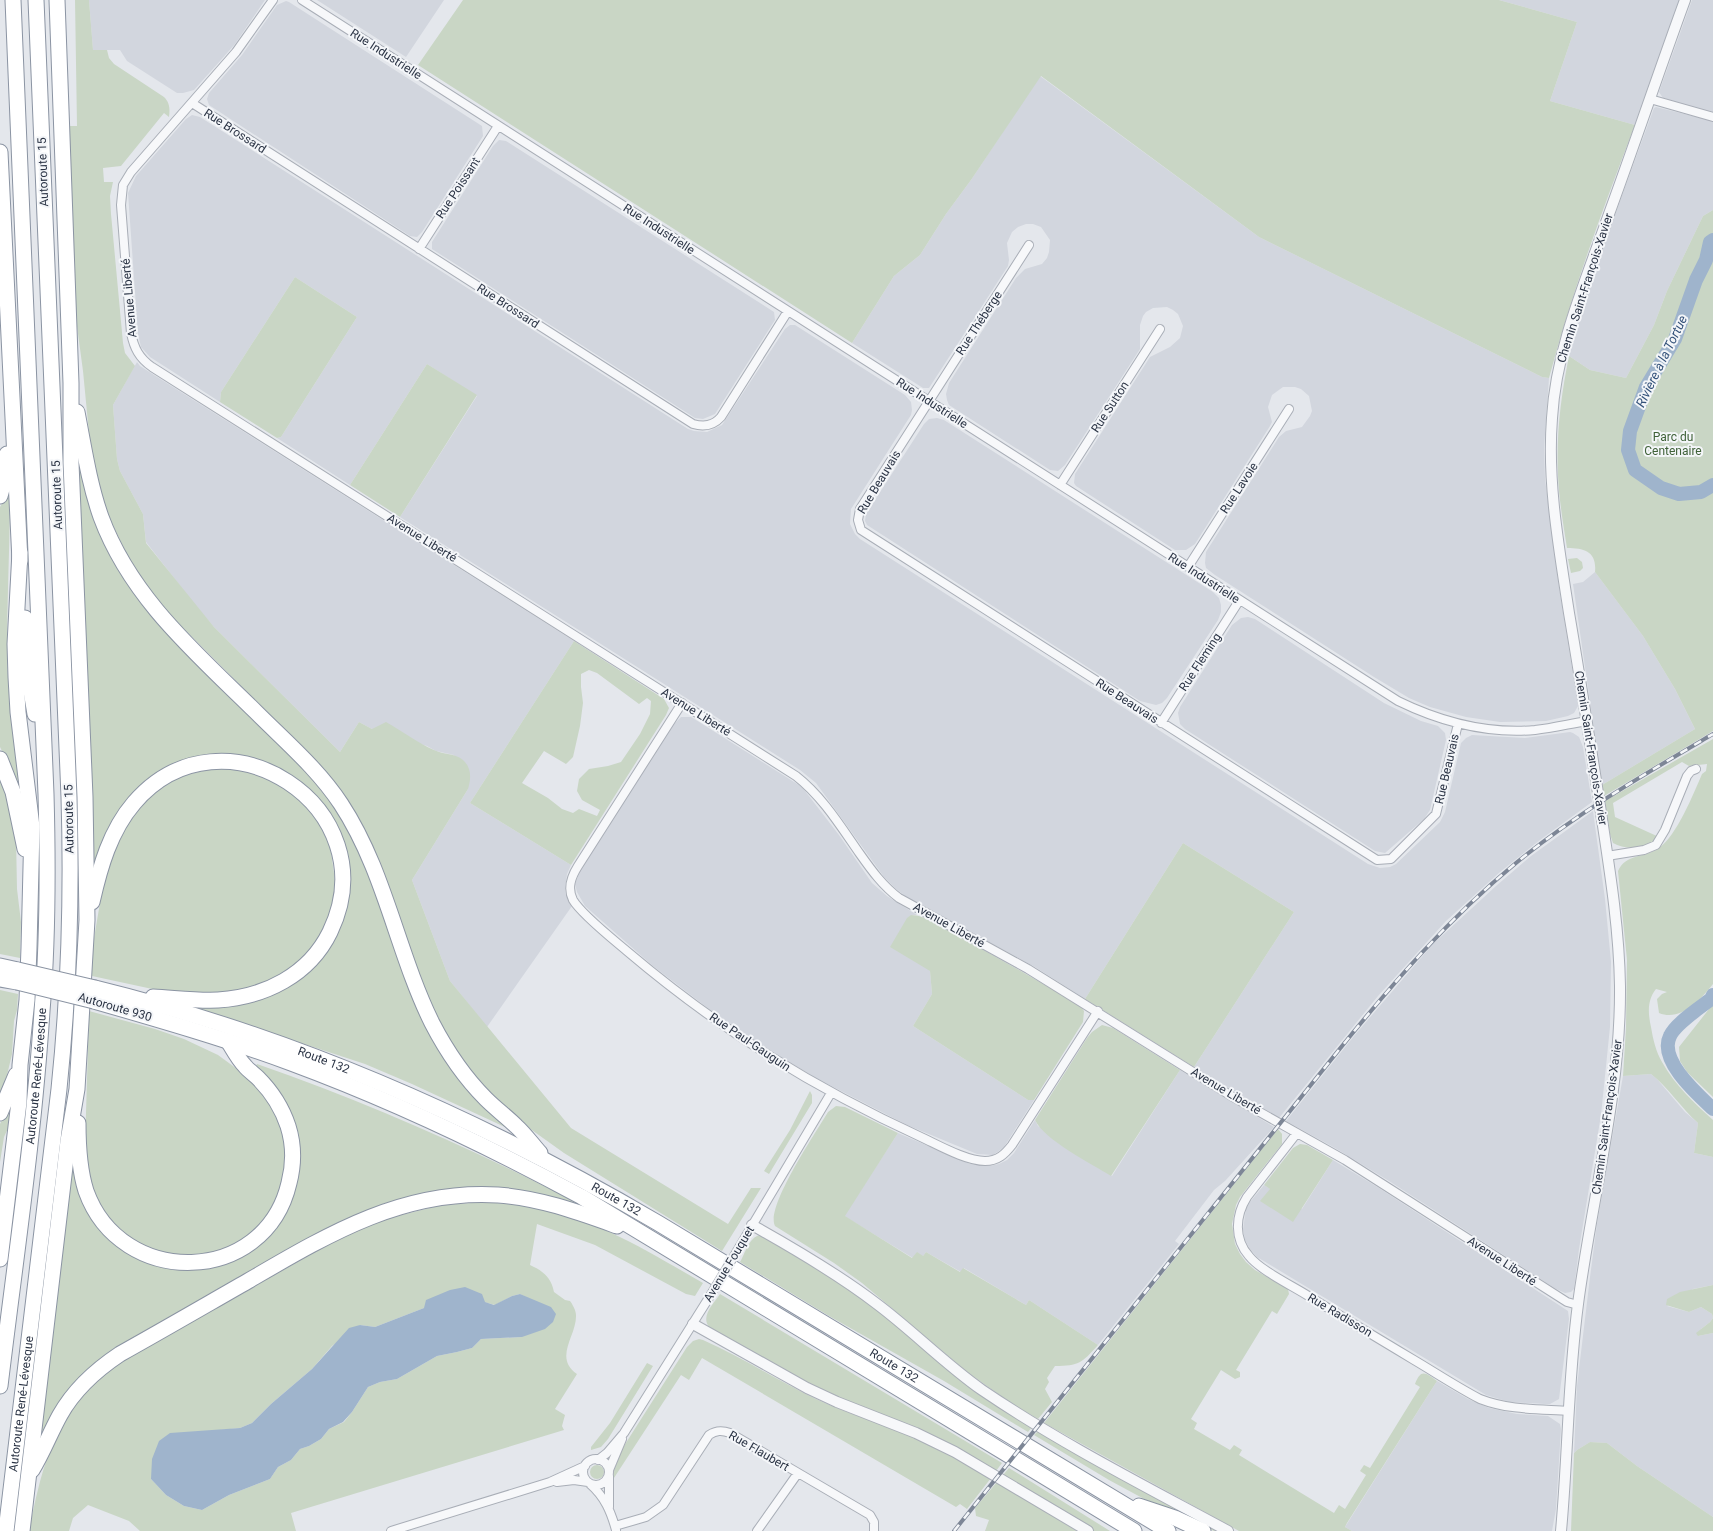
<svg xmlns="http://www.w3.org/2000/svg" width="1713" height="1531" font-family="Roboto,sans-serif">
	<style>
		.built { fill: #d2d6de }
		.green { fill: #c9d6c5; fill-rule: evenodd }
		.water { fill: #9fb4cc }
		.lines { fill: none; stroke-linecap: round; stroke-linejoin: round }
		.river { stroke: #9fb4cc; stroke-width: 14 }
		.minor-casing { stroke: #a9aeb7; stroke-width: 10 }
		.tertiary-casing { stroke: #a9aeb7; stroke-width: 12 }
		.motorway-casing { stroke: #8b94a3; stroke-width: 17 }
		.minor { stroke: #f7f8fa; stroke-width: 8 }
		.tertiary { stroke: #f7f8fa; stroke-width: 10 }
		.motorway { stroke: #fff; stroke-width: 15 }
		.rail-casing { stroke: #7d8696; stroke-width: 4 }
		.rail { stroke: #f4f6f9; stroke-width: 2.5; stroke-dasharray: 8; stroke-linecap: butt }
		.minor-bridge-casing { stroke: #a9aeb7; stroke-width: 10; stroke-linecap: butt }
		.motorway-bridge-casing { stroke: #8b94a3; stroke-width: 17; stroke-linecap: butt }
		.minor-bridge { stroke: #f7f8fa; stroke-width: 8 }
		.motorway-bridge { stroke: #fff; stroke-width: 15 }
		.labels { text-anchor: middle; stroke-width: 4; stroke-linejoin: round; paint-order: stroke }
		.street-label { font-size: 12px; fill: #2b3445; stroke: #f4f6f9 }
		.park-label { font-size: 12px; fill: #3f6138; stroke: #f4f6f9 }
		.water-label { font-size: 13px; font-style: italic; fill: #34527a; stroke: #f4f6f9 }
	</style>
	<rect width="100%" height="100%" fill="#e4e7ec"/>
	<path class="built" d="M89,0h176l-30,44 -15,17 -26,29 -11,3h-6l-50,-32 -7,-11h-27z
		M317,0h127l-38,57z
		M1499,0h181l-45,125 -85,-24 27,-79z
		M1692,0h21v113l-50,-15 -4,-6z
		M286,1l3,1 193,124 1,10 -61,96 -5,5 -7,-1 -201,-131 -2,-6 2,-6 33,-38 35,-50z
		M1040,76l219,161 277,137 6,3 7,1 -5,70 1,31 14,108 18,112 1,7 -4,7 -6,3 -22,5 -46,1 -34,-5 -36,-10 -21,-9 -35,-21 -159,-102 -9,-7 -1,-5 1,-11 73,-115 7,-6 16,-4 8,-11 2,-5 -3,-15 -8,-7 -6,-2h-12l-11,8 -4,12 4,15 -2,4 -75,118 -9,6h-11l-99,-64 -2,-3 1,-9 75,-117 20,-10 10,-9 3,-12 -5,-12 -5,-4 -6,-3 -14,1 -7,4 -3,4 -3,9v24l-75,116 -7,6 -8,-1 -101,-65 -2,-5 -1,-6 3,-11 67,-105 9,-9 17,-5 5,-6 2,-6 1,-12 -9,-13 -8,-3h-7l-8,3 -6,5 -5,11 2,17 -1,6 -79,122h-6l-71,-45 42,-67 26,-21 26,-41 25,-34z
		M1656,107l57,14v89l-10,6 -36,75 -13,34 -28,53 -36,-8 -21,-14 4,-22 11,-34 70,-192z
		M192,115l8,2 488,312 6,2 13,1 15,-7 63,-96 5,-4h5l110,70 6,7 1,8 -1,5 -60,94 -1,15 5,10 5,5 508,325 12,4 10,-1 6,-3 44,-42 5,-10 16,-69 5,-5 6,-3 53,3 45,-6 3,1 6,4 4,10 9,55 -52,38 -40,32 -54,49 -68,75 -99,122 -85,-51 100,-155 -111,-69 -98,156 -50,-32 -127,-69 -12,-9 -12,-12 -60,-83 -8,-11 -16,-13 -400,-253 77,-121 -50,-32 -77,121 -73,-47 4,-1 76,-120 -62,-40 -74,115 -1,10 -70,-45 -9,-10 -3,-13 -10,-141 8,-17 50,-57z
		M499,140l7,1 268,171 1,8 -60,94 -12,5 -8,-1 -263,-169v-7l61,-96z
		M137,362l3,4 14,9 420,266 -104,162 101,62 -4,9 -2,16 1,6 6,10 -85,121 -37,-46 -38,-101 56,-91 -14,-34 -18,-4 -9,-5 -55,-17 -13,-7 -19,30 -126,-125 -19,-22 -49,-63 -3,-28 -23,-43 -3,-12 -4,-54z
		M937,418l7,2 269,172 6,6 2,7v7l-3,8 -51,78 -5,5 -6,2 -16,-4 -273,-176 -2,-4 1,-7 58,-90 5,-5z
		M1595,572l48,64 32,53 20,40 -93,56 -29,-201 10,-2z
		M1248,617l7,2 129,84 37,18 17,5 7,7 1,7 -16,70 -6,9 -39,34 -10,-2 -190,-122 -5,-5 -2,-11 2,-6 52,-82 9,-7z
		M681,717h10l5,3 106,67 37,48 33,48 15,13 30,19h-6l19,56 2,23 -19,32 115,74h6l-30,47 -5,4 -6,4 -16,-1 -70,-29 -93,-48 -51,-31 -54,-37 -56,-43 -68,-60 -8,-14 -2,-8 5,-13 94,-147z
		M1593,811l12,88 6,63 -1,65 -9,88 -22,134 -5,40 -3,3 -6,1 -9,-4 -167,-108 -54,-33 -49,-27 68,-85 78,-91 64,-59 35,-30z
		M1180,1070l94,57 -49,54 -11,9 -39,51 4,3 -81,101 -69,-45 -3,5 -62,-37 -3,4 -35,-20 -3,4 -10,2 -69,-42 54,-83 72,31 19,2 10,-2 8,-4 7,-7 21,-33 3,6 74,50z
		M1651,1074l6,5 28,33 13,11 -4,30 19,4v128l-20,4 -26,17 22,6 12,-5 11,7 1,4 -3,4 -9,7 -3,7 15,-3v184l-76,-51 -30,-23 -17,-1 -13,8 -3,3 3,-67 13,-109 7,-53 26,-148z
		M1333,1160l46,28 189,123 1,8 -10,80 -9,5h-5l-36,-2 -23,-7 -229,-138 -7,-8 -5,-9 -2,-11 3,-20 4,-7 14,-17 38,24z
		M1437,1381l31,18 21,9 28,6 31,2 12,8 1,5 -5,80 -4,22h-200l-7,-4z"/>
	<path class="green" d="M75,0h14l4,50h14l2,8 5,6 50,33c6,6 6,12 5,20l-5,-4 -43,53 -18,2 1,14h9l-3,14 1,18 12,129 2,10 10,13 -22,39 4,54 3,12 23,43 3,29 68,84 126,125 19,-30 13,7 14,-7c16,9 32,21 48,28 10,5 21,3 29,10 9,8 8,19 5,29l-56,91 38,101 121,147 157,96 23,-36h10l-39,63 -158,-98 -42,-30 -19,-17 -22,-22 -32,-43 -21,-44 -41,-110 -78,-133 -147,-147 -32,-46 -24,-50 -14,-47 -9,-93 -9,-67 -5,-178h8z
		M463,0h1036l78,22 -27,79 85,24c-32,83 -63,167 -86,253l-7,-1 -6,-3 -277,-137 -218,-161 -70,104 -25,34 -26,41 -26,21 -42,67 -434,-278z
		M1713,210v521l-109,65 -2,-11 93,-56 -20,-40 -32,-53 -48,-64c2,-20 -10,-24 -28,-24 -4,-25 -8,-49 -9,-73 -2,-40 3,-80 11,-119l21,14 36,8 28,-53 13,-34 36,-75z
		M295,277l62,40 -76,120 -4,1 -57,-36 1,-10z
		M427,364l50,31 -77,122 -50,-32z
		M78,442l33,110 203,224 42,63 60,158 93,128 -2,3 -95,-44 -47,-20 -176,-58 100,-20 57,-88 -25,-94 -11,-12 -27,-21 -32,-12 -81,9 -18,10 -13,11 -44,77 -3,-1 1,-58 -15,-321z
		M10,490c0,54 -3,108 -3,162 1,52 9,104 17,157l-11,-35 -13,-27v-240z
		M1577,558l5,4 1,6 -3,3 -9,2 -3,-14z
		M574,641l90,58 5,9 -3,7 -95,150 -101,-62zM589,670l8,3 42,31 8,-6 4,3 -1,13 -10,20 -19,28 -13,4 -19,3 -10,10 -2,12 5,9 18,10 -3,6 -18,-7 -6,4 -11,-4 -14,-11 -26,-15 22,-32 22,13 7,-7 7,-31 3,-23 -2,-16v-13z
		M1713,739v245c-12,15 -32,38 -54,29l-2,-14 5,-5 5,-2 -11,-3c-9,11 -8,25 -5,38 2,12 5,25 11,35 13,23 32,41 51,58v37l-19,-4 4,-30c-17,-15 -29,-35 -47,-49l-28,2 3,-48 1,-68 -9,-89c8,-18 28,-13 41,-23 18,-13 34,-53 43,-74l4,-3 1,-7 -18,2 -7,-4 -69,41 2,14 44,20c-9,12 -33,14 -46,6l-3,-9 -5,-33z
		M216,768l28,1 35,13 32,28 19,34 6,44 -4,21 -10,24 -8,12 -11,14 -12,11 -28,14 -32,9h-28l-46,-3 -65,-14v-26l10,-59 8,-31 21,-43 27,-29 27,-13z
		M0,776l11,33 5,29 1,51 4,33 -1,36 -20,-4z
		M1183,843l111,69 -100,155 -109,-68z
		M911,915c14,0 35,14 47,21 42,23 83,46 123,71l3,4 -1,11 -49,78h-6l-115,-74 19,-32 -2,-23 -40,-24 17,-29z
		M0,990l18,4 -1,16 -3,11 -2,33 -8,34 -4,10z
		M1713,1004v93l-26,-25 -7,-11 -1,-14z
		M89,1011l66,18 29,10 34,16 30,22 26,31 8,18 4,18 -2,36 -16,35 -15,16 -16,13 -18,7 -35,6 -40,-8 -34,-27 -18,-32 -5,-19 -2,-24z
		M1102,1025l11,3 67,42 -69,106c-19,-12 -67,-36 -76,-56l52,-82 5,-6z
		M257,1064c112,39 220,87 325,141l-2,4 -159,-15 -303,156 -79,98 34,-291 53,94 24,12 23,6h24l62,-27 39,-84 -43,-90z
		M810,1091l2,4v8l-43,71 -5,-3 26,-41z
		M10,1102h3l-3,22 -6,13 -4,25v-38z
		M836,1106l9,1 53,26 -53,83 67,42 5,-6 6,4 3,-4 34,20 3,-4 63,37 3,-5 69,45c-16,18 -19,21 -43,21l-8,12 2,4 -4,7 7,13 -14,17 -24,-14 -47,-33 -105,-89 -28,-20 -59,-37c-10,-19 42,-95 53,-114z
		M1278,1129l4,5v10l-42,53 -4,8 -4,19 3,20 5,10 6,8 9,8 33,19 1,5 -12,20 -5,-3 -36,59 4,2v5l-5,2 -14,-9 -30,49 6,4 -3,6 36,21 4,-5 8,5 -3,5 95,58 5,-8 6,4 21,-34 -6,-4 4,-6 6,3 50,-81 -5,-3c6,-16 11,-11 22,-3l-90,142 -2,4 7,4h-113l-195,-108z
		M1300,1144l7,1 26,15 -40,62 -33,-21 10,-12 -6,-4 29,-37z
		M487,1202c15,2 30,2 46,5 62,11 116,45 170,76l-8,13 -9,-2 -91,-49 -58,-21 -7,41c13,6 21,12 24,27l11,8 5,1c3,4 6,10 6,14 1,21 -23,42 1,59l-22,35 10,6 -3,11 2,4 -273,83 5,18h-156l-11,-10 -41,-16 -15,13 -4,13h-40c10,-49 21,-104 58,-141 8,-8 18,-16 27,-24l222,-126 45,-20 61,-15zM520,1294l11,6 -9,37 -41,2 -9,9 -15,4 -20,4 -40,23 -17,3 -12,5 -16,25 -8,10 -15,7 -8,10 -12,7 -9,3 -9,11 -13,7 -8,12 -41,16 -27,15 -18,-4 -18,-11 -15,-16 69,-49 20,-2 12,-5 19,-19 41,-35 20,-23 28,-21 15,2 49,-19 60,-6 11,3 17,-9z
		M760,1235l6,2 89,56 178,133 -5,6 -84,-51 -115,-65 -89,-54c5,-8 9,-25 20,-27z
		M1713,1285v48l-15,3 -2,-3 14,-11 3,-4 -1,-4 -11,-7 -12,5 -23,-7 1,-6 13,-7z
		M720,1294l282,169 -6,8 -195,-90 -91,-53c-11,-11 5,-26 10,-34z
		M699,1339l4,1c39,17 75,41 113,59 28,13 57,22 85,33 31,13 61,29 90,46l-24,31 -7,-5 -4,3 -254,-149 -13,22 -8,-5 -69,106 3,-21 72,-113 6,-6z
		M647,1363l6,3 -45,73 -7,8 -10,3v-3l19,-24z
		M1039,1430l180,101h-5l-68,-31 -37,-20 -75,-45z
		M1590,1442l17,1 30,23 76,51v14h-142l3,-78 3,-3z
		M590 1472a7 7 0 1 1 14 0a7 7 0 1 1-14 0Z
		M1009,1468l101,63h-16l-91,-56z
		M997,1482l80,49h-92l4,-11 -13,-4 -1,-8z"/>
	<path class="water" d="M465,1287l17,7 3,8 9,3 18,-9 8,-2 31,13 5,7 -3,8 -8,7 -23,8 -41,2 -9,9 -15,4 -20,4 -40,23 -17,3 -12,5 -16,25 -9,10 -14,7 -8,10 -12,7 -9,3 -9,11 -13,7 -8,12 -41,16 -27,15 -18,-4 -18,-11 -15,-16 1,-20 7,-18 11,-8 70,-5 12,-5 19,-19 41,-35 37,-41 11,-3 15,2 49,-19 2,-8 24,-10z"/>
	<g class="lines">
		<path class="river" d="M1713,240l-3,2 -4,18 -10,20 -21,59 -29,48 -16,44 -2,19 7,20 26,18 18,6 22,-2 12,-7
			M1713,995l-2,4c-11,9 -35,24 -41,37 -12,24 27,58 43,73"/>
		<g class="minor-casing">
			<path id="minor" d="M273,0l-37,52 -105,120 -8,13 -2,20 10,128c3,15 8,25 21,34l644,409c27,21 45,51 64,78 12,17 23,32 39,44l129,71 205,128 112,63 222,142 11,3
				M302,0l1096,701c43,21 89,33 137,29 17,-2 34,-6 52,-9
				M1650,99l63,18
				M192,103l501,321c11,3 20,2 28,-7l67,-106
				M1029,245l-169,264 -2,11 3,10 516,330 14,-1 45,-45 22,-90
				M419,249l79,-123
				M1060,485l100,-156
				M1188,567l101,-158
				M682,703l-104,163c-7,11 -11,22 -5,34 9,15 41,40 55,52 92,78 186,136 295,186 17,8 44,23 62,23 13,0 20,-7 27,-16l86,-134
				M1161,723l78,-122
				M1607,856l37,-6 12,-5 9,-15 22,-54 4,-5 5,-2
				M1297,1133l-50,64c-12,19 -13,42 2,59 12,15 44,30 61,41 34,21 69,42 104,63 22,13 43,27 66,39 28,11 59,10 89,12
				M737,1251l94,-158
				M583 1472a13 13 0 1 1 26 0a13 13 0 1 1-26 0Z
				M598,1460l9,-7 17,-20 86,-137
				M609,1470l13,-31
				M609,1476v31
				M557,1482l17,-2 14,2
				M590,1484c15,13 21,28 26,46
				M615,1526l31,-9 17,-12 46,-70c7,-5 13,-5 21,-2l140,82 4,7v9
				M391,1531l159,-49 35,-16
				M757,1531l41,-58"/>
		</g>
		<g class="tertiary-casing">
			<path id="tertiary" d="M752,1225c43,24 86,49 125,79 36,27 68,60 105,86 78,53 163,96 246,141
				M693,1324l114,64 30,14 79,31 39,19 133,79
				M1561,1531c7,-76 7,-152 17,-227 14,-106 43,-211 42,-318 -1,-61 -11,-120 -20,-180 -10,-64 -20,-129 -31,-193 -10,-65 -22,-130 -17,-195 4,-70 34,-138 57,-204 26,-71 50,-143 76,-214"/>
		</g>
		<g class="motorway-casing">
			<g id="motorway">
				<path d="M0,152l20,409"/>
				<path d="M77,412c7,36 12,71 24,105 30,81 95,136 155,195 29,29 62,57 85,92 44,67 56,148 91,219 14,27 32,54 54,76 10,10 21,18 30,27 9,8 16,18 24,27"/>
				<path d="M0,496l6,-21 1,-21"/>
				<path d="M25,618l5,67 5,29"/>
				<path d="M0,759l13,33 12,57"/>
				<path d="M92,902c8,-35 18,-71 42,-99 89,-104 256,5 196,129 -21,43 -65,65 -112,68 -22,1 -44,-2 -65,-3"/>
				<path d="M0,966l18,4"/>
				<path d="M0,979l17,3"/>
				<path id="s1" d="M95,988c200,49 386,131 563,235l510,308"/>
				<path d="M94,1001c66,19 132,38 197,62 100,37 197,83 291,134l552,334"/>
				<path d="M0,1113l16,-38"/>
				<path d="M78,1123c0,23 1,46 8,68 35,98 179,95 203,-8 5,-19 5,-38 -1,-57 -6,-18 -16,-34 -30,-48 -4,-4 -10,-8 -13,-12 -7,-7 -12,-17 -17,-25"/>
				<path d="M0,1259l19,-157 1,-37 7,-65 2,-52 3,-121 -14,-115 -2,-35 -1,-33 5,-92"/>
				<path id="s2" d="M0,1386c15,-125 34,-249 42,-375 6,-72 6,-145 4,-217l-33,-794"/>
				<path d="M32,1470c11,-18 18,-37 28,-55 14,-25 36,-45 60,-61 43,-24 86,-49 128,-73 79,-46 155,-92 250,-86 42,3 80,17 119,31"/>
				<path d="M1139,1506l36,12 28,13"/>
				<path id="s3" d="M6,1531l53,-442c10,-97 13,-194 10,-292l-33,-797"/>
				<path d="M22,1531l46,-390 9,-52 10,-169 -2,-123 -14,-334v-80l-14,-383"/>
			</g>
		</g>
		<use href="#minor" class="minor"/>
		<use href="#tertiary" class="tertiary"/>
		<use href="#motorway" class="motorway"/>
		<g class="rail-casing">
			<path id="rail" d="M954,1531l384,-480c55,-68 110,-132 178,-188 61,-50 129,-89 197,-129"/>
		</g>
		<use href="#rail" class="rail"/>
		<g class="minor-bridge-casing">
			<path id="minor-bridge" d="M710,1296l27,-45"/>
		</g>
		<g class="motorway-bridge-casing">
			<path id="motorway-bridge" d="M18,970l77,18
				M17,982l77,19"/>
		</g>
		<use href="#minor-bridge" class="minor-bridge"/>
		<use href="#motorway-bridge" class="motorway-bridge"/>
	</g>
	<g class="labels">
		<g class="street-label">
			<text transform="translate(386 54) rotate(33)" y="4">Rue Industrielle</text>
			<text transform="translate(235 131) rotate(33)" y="4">Rue Brossard</text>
			<text transform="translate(43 172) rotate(-92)" y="4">Autoroute 15</text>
			<text transform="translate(458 188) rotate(-57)" y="4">Rue Poissant</text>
			<text transform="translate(659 229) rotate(33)" y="4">Rue Industrielle</text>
			<text transform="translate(1585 288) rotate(-72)" y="4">Chemin Saint-François-Xavier</text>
			<text transform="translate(129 298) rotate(-95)" y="4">Avenue Liberté</text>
			<text transform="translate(508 306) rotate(33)" y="4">Rue Brossard</text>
			<text transform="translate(979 323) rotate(-57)" y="4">Rue Théberge</text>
			<text transform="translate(932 403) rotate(33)" y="4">Rue Industrielle</text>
			<text transform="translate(1110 407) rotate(-57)" y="4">Rue Sutton</text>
			<text transform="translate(879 482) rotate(-59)" y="4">Rue Beauvais</text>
			<text transform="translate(1239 488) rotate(-57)" y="4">Rue Lavoie</text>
			<text transform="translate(57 495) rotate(-92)" y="4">Autoroute 15</text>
			<text transform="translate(422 538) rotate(32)" y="4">Avenue Liberté</text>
			<text transform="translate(1204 578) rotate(33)" y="4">Rue Industrielle</text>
			<text transform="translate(1200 662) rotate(-57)" y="4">Rue Fleming</text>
			<text transform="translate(1127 701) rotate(33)" y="4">Rue Beauvais</text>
			<text transform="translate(696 712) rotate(32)" y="4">Avenue Liberté</text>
			<text transform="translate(1591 748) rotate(81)" y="4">Chemin Saint-François-Xavier</text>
			<text transform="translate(1447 769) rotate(-77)" y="4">Rue Beauvais</text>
			<text transform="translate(69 819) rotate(-91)" y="4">Autoroute 15</text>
			<text transform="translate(949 925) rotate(29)" y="4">Avenue Liberté</text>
			<text transform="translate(115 1007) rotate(16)" y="4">Autoroute 930</text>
			<text transform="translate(750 1042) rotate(34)" y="4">Rue Paul-Gauguin</text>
			<text dy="4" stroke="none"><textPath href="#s1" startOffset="240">Route 132</textPath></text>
			<text dy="4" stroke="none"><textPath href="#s2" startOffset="312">Autoroute René-Lévesque</textPath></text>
			<text transform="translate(1226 1091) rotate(31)" y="4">Avenue Liberté</text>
			<text transform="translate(1607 1117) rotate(-82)" y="4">Chemin Saint-François-Xavier</text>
			<text dy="4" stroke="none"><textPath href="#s1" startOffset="564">Route 132</textPath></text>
			<text transform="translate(1502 1261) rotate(33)" y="4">Avenue Liberté</text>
			<text transform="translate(729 1264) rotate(-59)" y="4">Avenue Fouquet</text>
			<text transform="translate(1340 1315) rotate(31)" y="4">Rue Radisson</text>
			<text dy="4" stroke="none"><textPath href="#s1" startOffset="888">Route 132</textPath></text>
			<text dy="4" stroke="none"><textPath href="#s3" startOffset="128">Autoroute René-Lévesque</textPath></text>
			<text transform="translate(759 1451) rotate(30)" y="4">Rue Flaubert</text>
		</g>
		<g class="park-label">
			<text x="1673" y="441">Parc du<tspan x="1673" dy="14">Centenaire</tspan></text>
		</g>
		<g class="water-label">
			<text transform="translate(1661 361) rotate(-64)" y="5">Rivière à la Tortue</text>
		</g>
	</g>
</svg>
